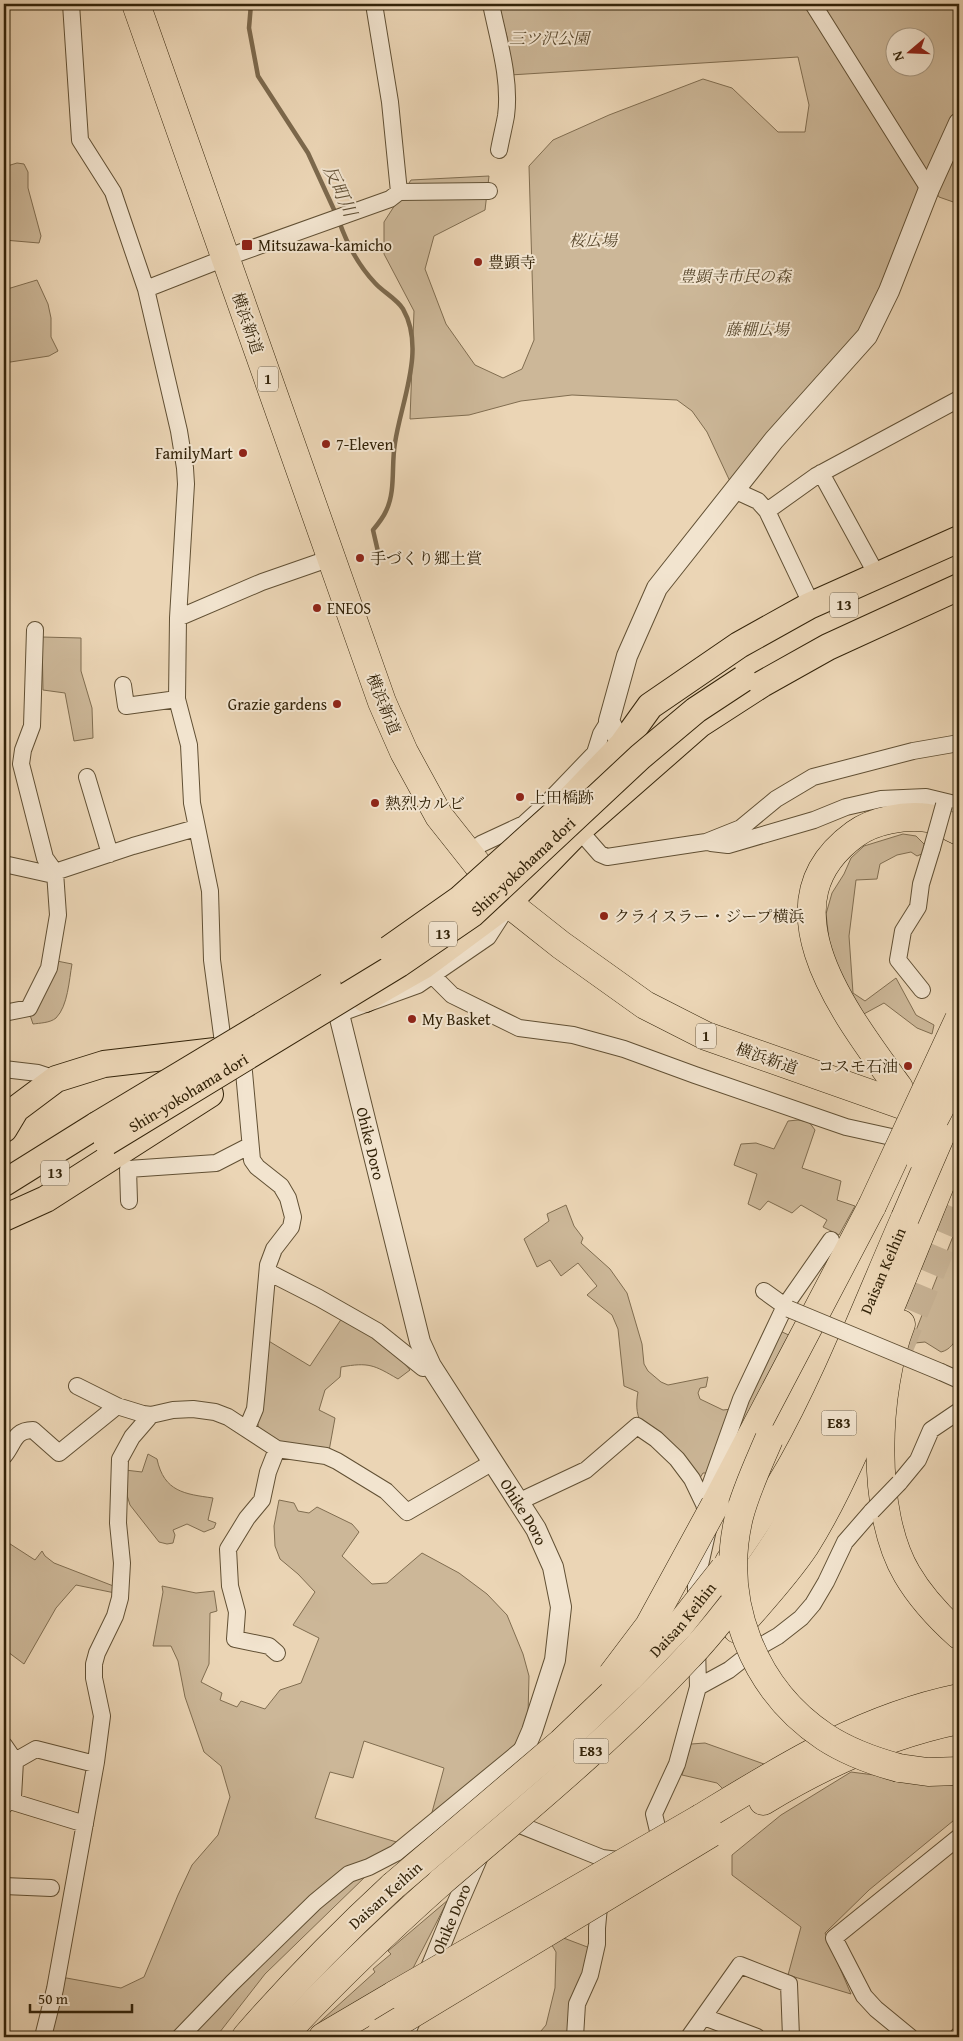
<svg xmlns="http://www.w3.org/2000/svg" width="963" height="2041" font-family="'Gentium Book Plus','Noto Serif JP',serif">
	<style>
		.green { fill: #ccb798; stroke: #806d50; fill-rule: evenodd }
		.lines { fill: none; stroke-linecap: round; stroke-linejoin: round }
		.stream { stroke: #7c694d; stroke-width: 4.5 }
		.motorway-tunnel { stroke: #c6b193; stroke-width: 28; stroke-dasharray: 28 14; stroke-linecap: butt }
		.minor-casing { stroke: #615034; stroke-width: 18 }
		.tertiary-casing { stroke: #615034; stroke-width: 22 }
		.primary-casing { stroke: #332309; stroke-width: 28 }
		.trunk-casing { stroke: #332309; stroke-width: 29 }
		.motorway-casing { stroke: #332309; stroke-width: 29 }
		.minor { stroke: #f2e4cf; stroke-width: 16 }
		.tertiary { stroke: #f2e4cf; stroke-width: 20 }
		.primary { stroke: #ebd5b5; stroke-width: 26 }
		.trunk { stroke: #ebd5b5; stroke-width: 28 }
		.motorway { stroke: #ebd5b5; stroke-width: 28 }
		.minor-bridge-casing { stroke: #615034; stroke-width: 18; stroke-linecap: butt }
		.primary-bridge-casing { stroke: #332309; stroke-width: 28; stroke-linecap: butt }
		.motorway-bridge-casing { stroke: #332309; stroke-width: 29; stroke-linecap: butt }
		.minor-bridge { stroke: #f2e4cf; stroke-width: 16 }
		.primary-bridge { stroke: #ebd5b5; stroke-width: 26 }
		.motorway-bridge { stroke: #ebd5b5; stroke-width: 28 }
		.poi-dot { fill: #8f2418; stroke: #f2e4cf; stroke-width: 2 }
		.labels { text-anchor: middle; stroke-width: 4; stroke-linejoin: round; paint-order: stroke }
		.shield { fill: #f2e4cf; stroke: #6c5d44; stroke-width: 1 }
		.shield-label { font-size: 15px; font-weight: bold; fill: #332309 }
		.park-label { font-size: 16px; font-style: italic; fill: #59482d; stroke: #f2e4cf }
		.poi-label { font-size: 16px; fill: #332309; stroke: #f2e4cf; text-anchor: start }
		.street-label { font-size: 16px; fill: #332309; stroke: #f2e4cf }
		.water-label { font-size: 18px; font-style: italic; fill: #5d4c31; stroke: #f2e4cf }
	</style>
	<rect width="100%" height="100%" fill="#ebd5b5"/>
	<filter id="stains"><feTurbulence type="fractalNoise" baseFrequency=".004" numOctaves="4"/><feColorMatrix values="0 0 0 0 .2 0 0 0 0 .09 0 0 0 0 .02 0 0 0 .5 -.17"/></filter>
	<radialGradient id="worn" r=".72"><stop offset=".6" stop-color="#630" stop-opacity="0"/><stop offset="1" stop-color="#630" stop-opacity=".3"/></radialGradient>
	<path class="green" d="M498,4h461v200l-20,-7 -6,-10 -66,149 -133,154 -27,-58 -15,-21 -15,-11 -105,-5 -51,6 -52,14 -59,4 4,-108 -30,-57v-32l27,-42 78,-4 -4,34 -51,26 -9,33 21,55 29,41 28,13 19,-9 12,-29 -5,-174 24,-26 56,-25 94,-36 29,9 46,44h27l4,-27 -11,-48 -288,18 -3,-38zM896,38h30v30h-30z
		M17,163l7,1 4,8v16l13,48 -2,7 -35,-3v-73z
		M37,280l11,24 3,14v19l7,14 -9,5 -45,7v-73z
		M42,637l39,1v33l11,37 1,30 -19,3 -9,-48 -22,-3z
		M903,834l13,2 10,10 -2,7 -7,3 -6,-4 -14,3 -17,9 -3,15 -21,1 -7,56 4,57 12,8 31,-23 20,37 18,10 -2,9 -15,-6 -33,-25 -22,12 -17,-22 -16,-53 -3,-26 6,-21 12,-19 7,-16 13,-12z
		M57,961l15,3c-3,16 -4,42 -16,54 -6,5 -16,5 -23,6l-4,-12z
		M798,1120l11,2 6,8 -13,38 39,13 -4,19 18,6 -16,29 -16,-8 4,-7 -26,-15 -9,8 -24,-12 -8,9 -12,-6 9,-30 -23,-9 7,-21 15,-1 18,6 14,-28z
		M566,1205l8,21 9,12 -2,5 29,26 17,24 15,51 2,20 4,7 13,11 7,3 40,-8 -2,10 -6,1 -2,5 2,6 23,11 9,-1 48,-78 13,6 -73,139 -10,-3h-7l-5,8 -57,-58c-5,-10 -5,-20 -3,-31l-14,-6 -6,-57 -6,-14 -25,-20 10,-9 -19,-23 -17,13 -11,-16 -13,7 -13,-28 25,-18 -2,-7z
		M959,1221v113c-4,8 -9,16 -18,18l-16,-10 -10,1 -2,-5z
		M342,1318c24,15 51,29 68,52l-12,9c-24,-14 -29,-17 -57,-12l-1,10 -15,13 -6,20 16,8 -6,33 -52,-7 -18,-10 -1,-10 -4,1 13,-85 43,26z
		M148,1454l9,5c7,33 28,35 56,39l-5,22 8,3 -2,5 -10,4 -17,-8 -14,6 2,5 -2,8 -6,1 -8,-2 -29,-37 -4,-13 -1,-22 17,2z
		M279,1500l15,3 4,8 11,2 8,-6 35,17 7,8 -17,24 30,28 15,-1 35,-30 37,20 28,21 20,21 16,39 6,22 -1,39 -10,32 -87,69 13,-48 -80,-27 -11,37 -23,-6 -15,46 85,25 -135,131 -49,63h-170l15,-60 60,11 23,-11 34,-82 14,-30 26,-30 12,-38 -9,-31 -17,-14 -19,-55 -7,-36 -7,-15h-18l10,-54 -1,-6 34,7 18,-2 3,20 -7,2 -1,51 -8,18 21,11 -2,7 17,7 4,-6 24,8 15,-19 21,-7 18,-45 -26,-13 22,-33 -17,-18 -18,-15 -5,-13 -1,-20z
		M4,1540l31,20 7,-9 3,5 9,7 62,24 -1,6 -39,-8 -20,23 -32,56 -20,-15z
		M705,1743l59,21 -41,25 -6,-6 -35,-8 9,-31z
		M851,1772l108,14v30l-90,74 -44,43 26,61 -63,-19 13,-48 -69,-52v-20l49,-40z
		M448,1900l-37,72 -95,60 -3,-4 62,-56 -2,-3 18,-15 -3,-3z
		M561,1937l29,11 -20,89h-34l10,-12 9,-37 1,-36 -6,-10z"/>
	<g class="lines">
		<path class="stream" d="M251,4l-2,24 9,48 50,77 28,61
			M339,221c8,23 19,44 36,62 8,9 22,16 28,26 23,40 -2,93 -8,134 -4,22 1,48 -9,68 -3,7 -8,13 -13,19l6,26"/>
		<path class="motorway-tunnel" d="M898,1351l61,-146"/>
		<g class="minor-casing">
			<path id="minor" d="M71,4l9,136 33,52 33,97 33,142 6,37 1,16 -8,134 -1,81 12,46 3,58 18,88 2,69 12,90 20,22 8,88 5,7 24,19 7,12 5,19 -2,10 -17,22 -6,16 -11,124 -2,20 -8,19
				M491,4c7,35 20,75 15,112 -2,11 -5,23 -7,34
				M813,4l116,185
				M399,192l90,-1
				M146,289l79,-31 165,-59 9,-7 -9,-90 -16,-98
				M821,473l51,93
				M734,490l24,11 9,10 40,84
				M767,511l49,-35 143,-77
				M178,618l84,-36 69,-24
				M123,685l3,21 51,-7
				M87,777l23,77
				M579,830l21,24 7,3 99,-15 35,-14 35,-29 37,-22 100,-26 46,-8
				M711,843l17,2 86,-25 32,-13 35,-8 45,-2 33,8
				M481,844l43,-20 23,-21 48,-50 6,-19 8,-13
				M4,864l45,10 84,-28 63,-18
				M416,963l7,3 29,29 67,33 54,7 51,14 71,26 151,52 50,11h14
				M922,990l-24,-30 5,-29 15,-24 3,-23 11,-36
				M4,1013l25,-5 20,-40 9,-53 -3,-43 -10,-14 -24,-94 2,-14 9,-24 3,-96
				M338,1014l80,-29 70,-48 16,-25
				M4,1069l34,4 18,6
				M129,1201l-1,-32 88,-6 33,-17
				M268,1272l51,26 58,33 46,37 8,-2
				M764,1291l25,18
				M941,1372l18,8
				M77,1386l40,20 26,8 8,1 22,-5 20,-1 22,3 13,5 49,32 49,7 11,5 49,30 21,21 86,-50
				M4,1456c10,-12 10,-26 29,-26l26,23 58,-47
				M899,1483l19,-23 13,-30 28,-19
				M705,1500l36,-101 44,-93 46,-66
				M518,1502l68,-32 51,-44 19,13 21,20 15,20 12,25 5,21 -13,58v20
				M697,1645l1,42
				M277,1653l-8,-7 -34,-7 2,-27 -7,-26 -2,-37 19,-31 15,-18 6,-28 9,-23
				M4,1745l11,16 -2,36 -9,9
				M15,1761l21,-12 59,15
				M10,1801l75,23
				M505,1819l97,39 24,3
				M662,1848l-8,-34 23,-50 21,-77 31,-17 28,-22 21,-12 23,-18 12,-14 13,-22 19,-40 27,-31
				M4,1886l47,2
				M704,2017l53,20
				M43,2037l12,-48 41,-227 6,-46 -8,-38v-14l3,-11 18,-37 5,-18 2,-35 -4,-40 2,-64 12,-22 19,-22
				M180,2037l52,-54 83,-81 34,-28 20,-7 27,-14 129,-106
				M575,2037l2,-33 13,-29 7,-31v-16l3,-32
				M689,2037l51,-72 49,19 2,53
				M910,2037l-34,-28 -12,-13 -30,-58 125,-101
				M957,2037l2,-2"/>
		</g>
		<g class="tertiary-casing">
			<g id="tertiary">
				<path d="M630,754l-8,-9 -13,-24 18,-65 30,-68 117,-148 93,-104 22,-45 40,-102 30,-66"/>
				<path id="s1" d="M333,990l87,352 11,24 105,163 17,38 8,40 -6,53 -23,71 -77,178 -29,71"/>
				<path d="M403,2037l12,-28"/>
			</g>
		</g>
		<g class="primary-casing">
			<path id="primary" d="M545,825l77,-80 28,-39 89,-61 70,-39 150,-67
				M365,999l58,-33 85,-63 71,-73 121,-106 62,-40 66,-37 131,-60
				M4,1129l12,-20 40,-30 48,-15 120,-14
				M4,1183l93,-58
				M4,1218l42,-19 164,-105"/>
		</g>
		<g class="trunk-casing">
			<path id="trunk" d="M136,4l246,698 22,50 35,64 69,87 53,42 84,60 61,31 253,89"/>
		</g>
		<g class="motorway-casing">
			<g id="motorway">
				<path d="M899,1088c-50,-70 -142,-183 -44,-254 19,-14 50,-19 73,-16 10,1 22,9 31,13"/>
				<path d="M901,1324c-26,66 -31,188 6,250 14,24 32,43 52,61"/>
				<path d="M715,1505l157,-299"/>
				<path id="s2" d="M729,1562c23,-33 45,-65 64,-99 44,-78 76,-163 112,-245"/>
				<path d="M730,1608c22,-30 45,-61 63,-94 66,-117 114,-251 166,-375"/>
				<path d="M737,1629c23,-27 48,-53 68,-83 29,-46 50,-97 73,-147"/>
				<path d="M899,1768l29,4 31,-1"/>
				<path d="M763,1801c61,-37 126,-67 196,-81"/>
				<path d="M701,1818c84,-51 161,-100 258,-120"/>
				<path d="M246,2037c47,-54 94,-102 147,-151"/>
				<path d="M282,2037c51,-56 102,-104 159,-155"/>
				<path d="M323,2037l73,-43"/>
			</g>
		</g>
		<use href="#minor" class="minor"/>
		<use href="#tertiary" class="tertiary"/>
		<use href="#primary" class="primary"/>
		<use href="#trunk" class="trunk"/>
		<use href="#motorway" class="motorway"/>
		<g class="minor-bridge-casing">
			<path id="minor-bridge" d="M932,848l12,-43
				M789,1309l152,63
				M872,1511l27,-28"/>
		</g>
		<g class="primary-bridge-casing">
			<g id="primary-bridge">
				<path d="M389,949l71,-50 100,-90"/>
				<path d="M97,1125l231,-139"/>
				<path id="s3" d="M107,1142l292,-178 73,-50 168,-157 56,-47 47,-31"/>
			</g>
		</g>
		<g class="motorway-bridge-casing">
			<g id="motorway-bridge">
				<path d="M916,1154l43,-82"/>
				<path d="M872,1206l87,-187"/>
				<path d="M905,1218l35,-81"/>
				<path d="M769,1439c-11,26 -23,51 -30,78 -20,84 14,172 86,220 23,15 48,24 74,31"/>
				<path d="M612,1675l37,-49 66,-121"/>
				<path d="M441,1882c84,-72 171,-143 247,-225 15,-15 28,-32 42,-49"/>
				<path id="s4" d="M393,1886l168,-143 69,-66 49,-51 45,-57"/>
				<path d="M396,1994l305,-176"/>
				<path d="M382,2032l329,-199"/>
			</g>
		</g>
		<use href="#minor-bridge" class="minor-bridge"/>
		<use href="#primary-bridge" class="primary-bridge"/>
		<use href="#motorway-bridge" class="motorway-bridge"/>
	</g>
	<g class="poi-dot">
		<rect x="241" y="239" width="12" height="12" rx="2.5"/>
		<circle cx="478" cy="262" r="5"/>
		<circle cx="326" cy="444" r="5"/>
		<circle cx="243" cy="453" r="5"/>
		<circle cx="360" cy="558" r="5"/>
		<circle cx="317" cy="608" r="5"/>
		<circle cx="337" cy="704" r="5"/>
		<circle cx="520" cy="797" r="5"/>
		<circle cx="375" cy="803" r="5"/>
		<circle cx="604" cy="916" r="5"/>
		<circle cx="412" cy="1019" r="5"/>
		<circle cx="908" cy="1066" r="5"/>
	</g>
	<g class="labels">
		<g class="shield">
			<rect x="258" y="366.5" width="20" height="25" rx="4"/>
			<rect x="830" y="592.5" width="28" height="25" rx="4"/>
			<rect x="429" y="921.5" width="28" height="25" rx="4"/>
			<rect x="696" y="1023.5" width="20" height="25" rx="4"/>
			<rect x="41" y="1160.5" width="28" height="25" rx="4"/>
			<rect x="821.5" y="1410.5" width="35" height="25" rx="4"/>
			<rect x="573.5" y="1738.5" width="35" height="25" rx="4"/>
		</g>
		<g class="shield-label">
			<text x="268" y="384">1</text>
			<text x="844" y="610">13</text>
			<text x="443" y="939">13</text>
			<text x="706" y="1041">1</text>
			<text x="55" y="1178">13</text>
			<text x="839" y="1428">E83</text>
			<text x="591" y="1756">E83</text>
		</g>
		<g class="park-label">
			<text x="549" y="44">三ツ沢公園</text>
			<text x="593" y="246">桜広場</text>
			<text x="735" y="282">豊顕寺市民の森</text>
			<text x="757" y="335">藤棚広場</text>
		</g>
		<g class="poi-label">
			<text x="258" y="251">Mitsuzawa-kamicho</text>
			<text x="488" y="268">豊顕寺</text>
			<text x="336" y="450">7-Eleven</text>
			<text x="233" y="459" text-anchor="end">FamilyMart</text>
			<text x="370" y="564">手づくり郷土賞</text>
			<text x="327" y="614">ENEOS</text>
			<text x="327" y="710" text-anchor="end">Grazie gardens</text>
			<text x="530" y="803">上田橋跡</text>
			<text x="385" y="809">熱烈カルビ</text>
			<text x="614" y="922">クライスラー・ジープ横浜</text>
			<text x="422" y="1025">My Basket</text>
			<text x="898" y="1072" text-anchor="end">コスモ石油</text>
		</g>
		<g class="street-label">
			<text transform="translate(248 323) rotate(71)" y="6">横浜新道</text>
			<text transform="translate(384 704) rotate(68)" y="6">横浜新道</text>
			<text dy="6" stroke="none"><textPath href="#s3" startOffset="500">Shin-yokohama dori</textPath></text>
			<text transform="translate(767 1058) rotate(19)" y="6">横浜新道</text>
			<text dy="6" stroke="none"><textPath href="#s3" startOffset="95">Shin-yokohama dori</textPath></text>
			<text dy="6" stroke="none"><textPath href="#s1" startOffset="158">Ohike Doro</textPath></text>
			<text dy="6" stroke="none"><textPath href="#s2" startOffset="330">Daisan Keihin</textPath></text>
			<text dy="6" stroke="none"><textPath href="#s1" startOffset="562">Ohike Doro</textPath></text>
			<text dy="6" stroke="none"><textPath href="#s4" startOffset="394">Daisan Keihin</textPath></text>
			<text transform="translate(385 1895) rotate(-42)" y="6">Daisan Keihin</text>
			<text transform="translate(451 1919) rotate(-67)" y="6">Ohike Doro</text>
		</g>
		<g class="water-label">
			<text transform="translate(340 191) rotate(65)" y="6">反町川</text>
		</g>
	</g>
	<rect width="963" height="2041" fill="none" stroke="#ebd5b5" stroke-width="20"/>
	<rect x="5" y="5" width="953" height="2031" fill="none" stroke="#332309" stroke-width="2.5"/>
	<rect x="10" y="10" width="943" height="2021" fill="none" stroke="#332309"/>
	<g transform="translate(910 52) rotate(251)"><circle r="24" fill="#f2e4cf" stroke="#a69780"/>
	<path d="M0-4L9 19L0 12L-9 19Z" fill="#8f2418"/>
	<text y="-8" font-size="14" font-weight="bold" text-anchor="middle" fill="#332309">N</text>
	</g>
	<path d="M30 2004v8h102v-8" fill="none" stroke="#332309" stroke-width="2.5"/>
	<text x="38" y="2004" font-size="15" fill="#332309" stroke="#f2e4cf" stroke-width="4" paint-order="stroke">50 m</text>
	<rect width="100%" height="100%" filter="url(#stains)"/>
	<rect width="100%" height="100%" fill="url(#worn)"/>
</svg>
